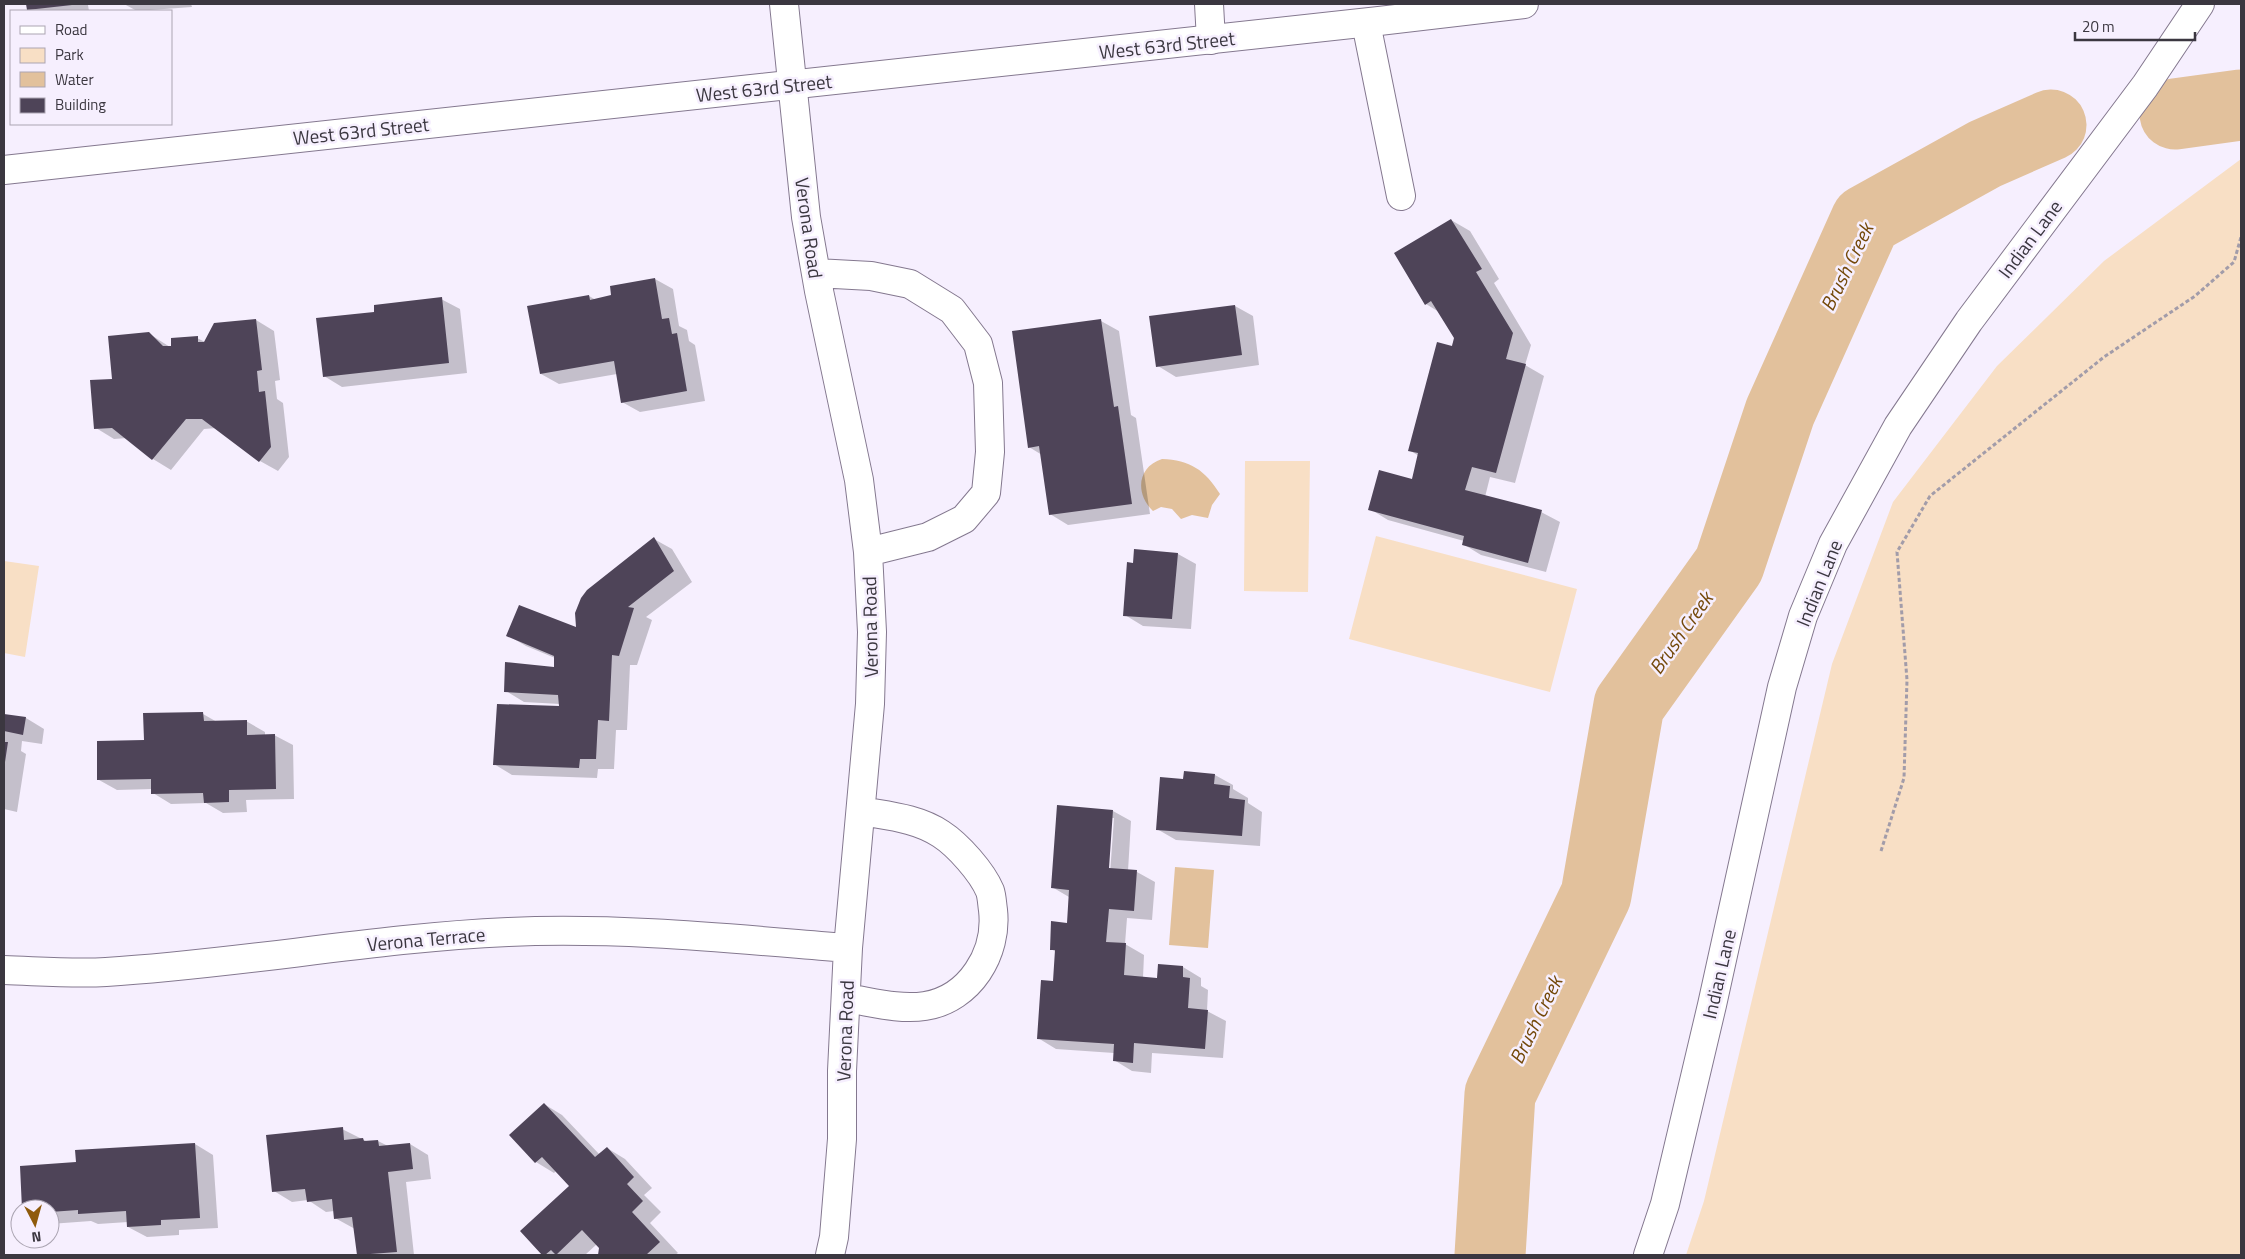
<svg xmlns="http://www.w3.org/2000/svg" width="2245" height="1259" font-family="'Titillium Web',sans-serif">
	<style>
		.green { fill: #f8dfc5 }
		.water { fill: #e2c19c }
		.shadow { fill: #0003; fill-rule: evenodd }
		.lines { fill: none; stroke-linecap: round; stroke-linejoin: round }
		.river { stroke: #e2c19c; stroke-width: 71 }
		.building { fill: #4e4458 }
		.minor-casing { stroke: #84788f; stroke-width: 30 }
		.major-casing { stroke: #84788f; stroke-width: 30 }
		.path { stroke: #a29ca9; stroke-width: 3; stroke-dasharray: 4 2.5; stroke-linecap: butt }
		.minor { stroke: #fff; stroke-width: 28 }
		.major { stroke: #fff; stroke-width: 28 }
		.labels { text-anchor: middle; stroke-width: 5; stroke-linejoin: round; paint-order: stroke }
		.street-label { font-size: 19px; fill: #3b3740; stroke: #f6effe }
		.water-label { font-size: 20px; font-style: italic; fill: #74490b; stroke: #f6effe }
	</style>
	<rect width="100%" height="100%" fill="#f6effe"/>
	<path class="green" d="M2241,159v1096h-555l18,-54 128,-537 61,-162 104,-136 107,-105z
		M1245,461h65l-2,131 -64,-1z
		M1376,536l201,53 -27,103 -201,-53z
		M4,561l35,5 -14,91 -21,-4z"/>
	<path class="water" d="M1162,459c28,1 43,11 58,35l-8,11 -4,13 -16,-3 -11,4 -9,-10 -11,-2 -8,4c-18,-17 -16,-44 9,-52z
		M1175,867l39,3 -6,78 -39,-3z"/>
	<path class="shadow" d="M27,4h72l-11,1 1,6h-58l-3,-2z
		M124,4h67l1,3 -55,4z
		M1451,220l19,11 29,48 -5,4 37,62 -6,20 19,11 -29,107 -25,-6 -5,20 56,15 19,10 -14,50 -65,-17 -18,-11 1,-3 -76,-21 -18,-11 42,-29 7,-24 -10,-6 46,-112 -16,-26 -13,-8 -31,-51z
		M655,279l18,10 6,37 8,4 2,11 6,4 10,56 -65,11 -18,-10 -5,-28 -58,10 -18,-10 48,-78 7,4 17,-4z
		M441,299l19,10 7,64 -125,14 -18,-11 52,-63z
		M1235,306l18,10 6,49 -83,12 -18,-11z
		M256,320l18,11 6,49 -5,1 2,18 6,4 6,54 -11,14 -18,-10 -43,-33 -13,1 -33,41 -18,-11 -26,-21 -13,1 -18,-11 17,-48 35,-47 22,14 27,-9 8,4z
		M1101,321l18,10 12,84 5,3 14,96 -82,11 -18,-11 -8,-59 -13,-8z
		M654,539l18,10 20,33 -46,35 6,3 -15,45h-7l-3,65h-11l-2,39h-16l-1,9 -85,-3 -18,-11 66,-57v-3l-36,-2 -18,-11 49,-23v-10l-29,-12 -19,-11 70,-6z
		M1178,554l18,10 -5,65 -48,-3 -18,-11 9,-51z
		M203,714l14,8 29,-1 19,11v3h9l19,10 1,54 -48,1 1,12 -24,1 -17,-10 -35,1 -18,-11v-4l-36,1 -18,-10 46,-39z
		M4,715l22,3 18,11 -2,15 -20,-3 -1,10 5,3 -9,58 -13,-3z
		M1215,775l18,10v4l15,9v5l14,9 -2,34 -84,-6 -19,-11 27,-49z
		M1113,811l18,10 -3,50 9,1 18,10 -3,38 -25,-2 -2,26 19,11 -1,23 15,1 1,-13 24,1 18,11v8l7,4 -1,21 19,10 -3,37 -71,-5 -1,20 -19,-2 -18,-11v-7l-58,-4 -18,-11 17,-56 1,-30 -5,-3 17,-25 1,-27 -17,-10zM1111,818h3l-4,56h-2z
		M544,1104l18,11 38,40 7,-7 18,11 27,29 -8,7 17,17 -11,11 28,30 -3,2h-76l1,-8 -3,-3 -12,11h-41l-22,-24 49,-45 -15,-15 -2,2 -18,-11z
		M342,1129l26,13 10,-1 10,5 22,-2 18,11 3,24 -25,3 8,73h-56l-3,-26 -20,-11 -1,-7 -8,1 -18,-12 -16,2 -18,-11z
		M195,1144l18,11 5,73 -39,2v5l-32,2 -19,-10v-5l-30,2 -7,-3 -41,3v-15h-27l54,-46v-12z"/>
	<g class="lines">
		<path class="river" d="M2175,114l66,-9
			M1490,1255l10,-161 96,-199 33,-190 100,-140 51,-153 86,-192 119,-66 66,-29"/>
	</g>
	<path class="building" d="M26,4h45l1,1 -45,5z
		M1451,219l31,50 -6,3 37,61 -7,26 20,5 -30,109 -24,-6 -7,23 77,20 -14,53 -66,-18 2,-9 -96,-26 11,-40 33,9 6,-26 -10,-2 29,-109 15,4 2,-8 -23,-37 -6,4 -31,-52z
		M655,278l7,41 7,-1 3,16 5,-1 10,58 -66,12 -7,-42 -74,13 -13,-68 62,-11 1,5 21,-5 -1,-9z
		M442,297l7,66 -126,14 -7,-59 58,-6v-7z
		M1235,305l7,50 -86,12 -7,-51z
		M256,319l6,51 -5,1 2,21 6,-1 6,56 -12,15 -57,-43h-16l-34,41 -40,-32 -18,1 -4,-49 22,-1 -4,-43 41,-4 14,14h8v-8l27,-2v6h6l10,-19z
		M1101,319l13,88 4,-1 14,98 -83,11 -10,-69 -11,2 -16,-117z
		M654,537l20,34 -46,36 6,1 -15,48 -7,-1 -3,66 -11,-1 -2,39h-16l-1,9 -86,-3 4,-61 62,2 -1,-11 -54,-3 1,-30 49,5v-11l-48,-20 13,-31 57,22 -1,-14 6,-15 6,-8z
		M1134,549l44,4 -6,66 -49,-3 4,-54 6,1z
		M203,712l1,9 43,-1v15l28,-1 1,55 -47,1v12l-25,1 -1,-10 -52,1v-15l-54,1v-39l47,-1 -1,-27z
		M4,714l22,3 -3,18 -19,-4z
		M4,742h4l-3,20h-1z
		M1184,771l31,3 -1,10 16,2 -1,12 16,2 -3,36 -86,-6 4,-53 23,2z
		M1057,805l56,5 -4,58 28,2 -3,41 -25,-2 -3,33 20,1 -2,32 33,3 1,-14 25,2v11l7,1 -2,30 20,2 -3,39 -71,-6 -1,20 -20,-2 1,-17 -77,-5 4,-59 12,1 2,-31h-5l1,-29 16,2 2,-33 -18,-2z
		M544,1103l51,54 12,-10 27,30 -7,7 16,17 -11,11 28,30 -14,13h-48l1,-7 -17,-18 -26,25 -5,-5 -6,5h-3l-22,-24 49,-45 -27,-29 -7,6 -26,-28z
		M343,1127l1,13 19,-2 1,3 14,-1 1,6 31,-3 3,26 -25,3 9,80 -40,3 -5,-38 -18,2 -2,-20 -25,3 -2,-13 -33,3 -6,-57z
		M195,1143l5,75 -39,2v5l-34,2 -1,-16 -48,3v-4l-28,2v-3h-28l-2,-43 56,-4 -1,-12z"/>
	<g class="lines">
		<g class="minor-casing">
			<path id="minor" d="M784,4l22,213 13,74 40,189 9,72 4,80 -2,72 -22,244 -6,123v68l-8,98 -4,18
				M1209,4l2,36
				M1366,23l35,173
				M816,273l55,3 39,8 42,26 26,34 10,39 2,69 -4,41 -22,26 -36,18 -60,15
				M4,970c33,1 68,4 102,2 135,-8 267,-34 402,-40 114,-5 227,7 340,16
				M846,998c26,4 53,12 79,8 45,-7 73,-53 68,-96 -1,-6 -1,-13 -3,-19 -8,-19 -32,-46 -49,-57 -24,-16 -53,-18 -80,-23
				M1648,1255l17,-51 47,-199 70,-318 21,-71 30,-72 65,-118 71,-105 176,-235 55,-82"/>
		</g>
		<g class="major-casing">
			<path id="major" d="M4,170l1375,-149 145,-17"/>
		</g>
		<path class="path" d="M1881,851l23,-73 3,-98 -10,-128 33,-56 174,-139 91,-61 39,-34 7,-25"/>
		<use href="#minor" class="minor"/>
		<use href="#major" class="major"/>
	</g>
	<g class="labels">
		<g class="street-label">
			<text transform="translate(1167 45) rotate(-6)" y="7">West 63rd Street</text>
			<text transform="translate(764 88) rotate(-6)" y="7">West 63rd Street</text>
			<text transform="translate(361 131) rotate(-6)" y="7">West 63rd Street</text>
			<text transform="translate(809 228) rotate(82)" y="7">Verona Road</text>
			<text transform="translate(2030 239) rotate(-53)" y="7">Indian Lane</text>
			<text transform="translate(1819 583) rotate(-68)" y="7">Indian Lane</text>
			<text transform="translate(870 627) rotate(-91)" y="7">Verona Road</text>
			<text transform="translate(426 939) rotate(-5)" y="7">Verona Terrace</text>
			<text transform="translate(1719 974) rotate(-77)" y="7">Indian Lane</text>
			<text transform="translate(845 1031) rotate(-88)" y="7">Verona Road</text>
		</g>
		<g class="water-label">
			<text transform="translate(1847 267) rotate(-64)" y="7">Brush Creek</text>
			<text transform="translate(1681 633) rotate(-55)" y="7">Brush Creek</text>
			<text transform="translate(1536 1020) rotate(-64)" y="7">Brush Creek</text>
		</g>
	</g>
	<rect width="2245" height="1259" fill="none" stroke="#3b3740" stroke-width="10"/>
	<rect x="10" y="10" width="162" height="115" fill="#f6effe" stroke="#aba5b2"/>
	<rect x="20" y="26" width="25" height="8" fill="#ffffff" stroke="#aba5b2"/>
	<text x="55" y="35" font-size="15" fill="#3b3740">Road</text>
	<rect x="20" y="48" width="25" height="15" fill="#f8dfc5" stroke="#aba5b2"/>
	<text x="55" y="60" font-size="15" fill="#3b3740">Park</text>
	<rect x="20" y="72" width="25" height="15" fill="#e2c19c" stroke="#aba5b2"/>
	<text x="55" y="85" font-size="15" fill="#3b3740">Water</text>
	<rect x="20" y="98" width="25" height="15" fill="#4e4458" stroke="#aba5b2"/>
	<text x="55" y="110" font-size="15" fill="#3b3740">Building</text>
	<g transform="translate(35 1224) rotate(174)"><circle r="24" fill="#f6effe" stroke="#aba5b2"/>
	<path d="M0-4L9 19L0 12L-9 19Z" fill="#8f5b0c"/>
	<text y="-8" font-size="14" font-weight="bold" text-anchor="middle" fill="#3b3740">N</text>
	</g>
	<path d="M2075 32v8h120v-8" fill="none" stroke="#3b3740" stroke-width="2.5"/>
	<text x="2082" y="32" font-size="15" fill="#3b3740" stroke="#f6effe" stroke-width="4" paint-order="stroke">20 m</text>
</svg>
